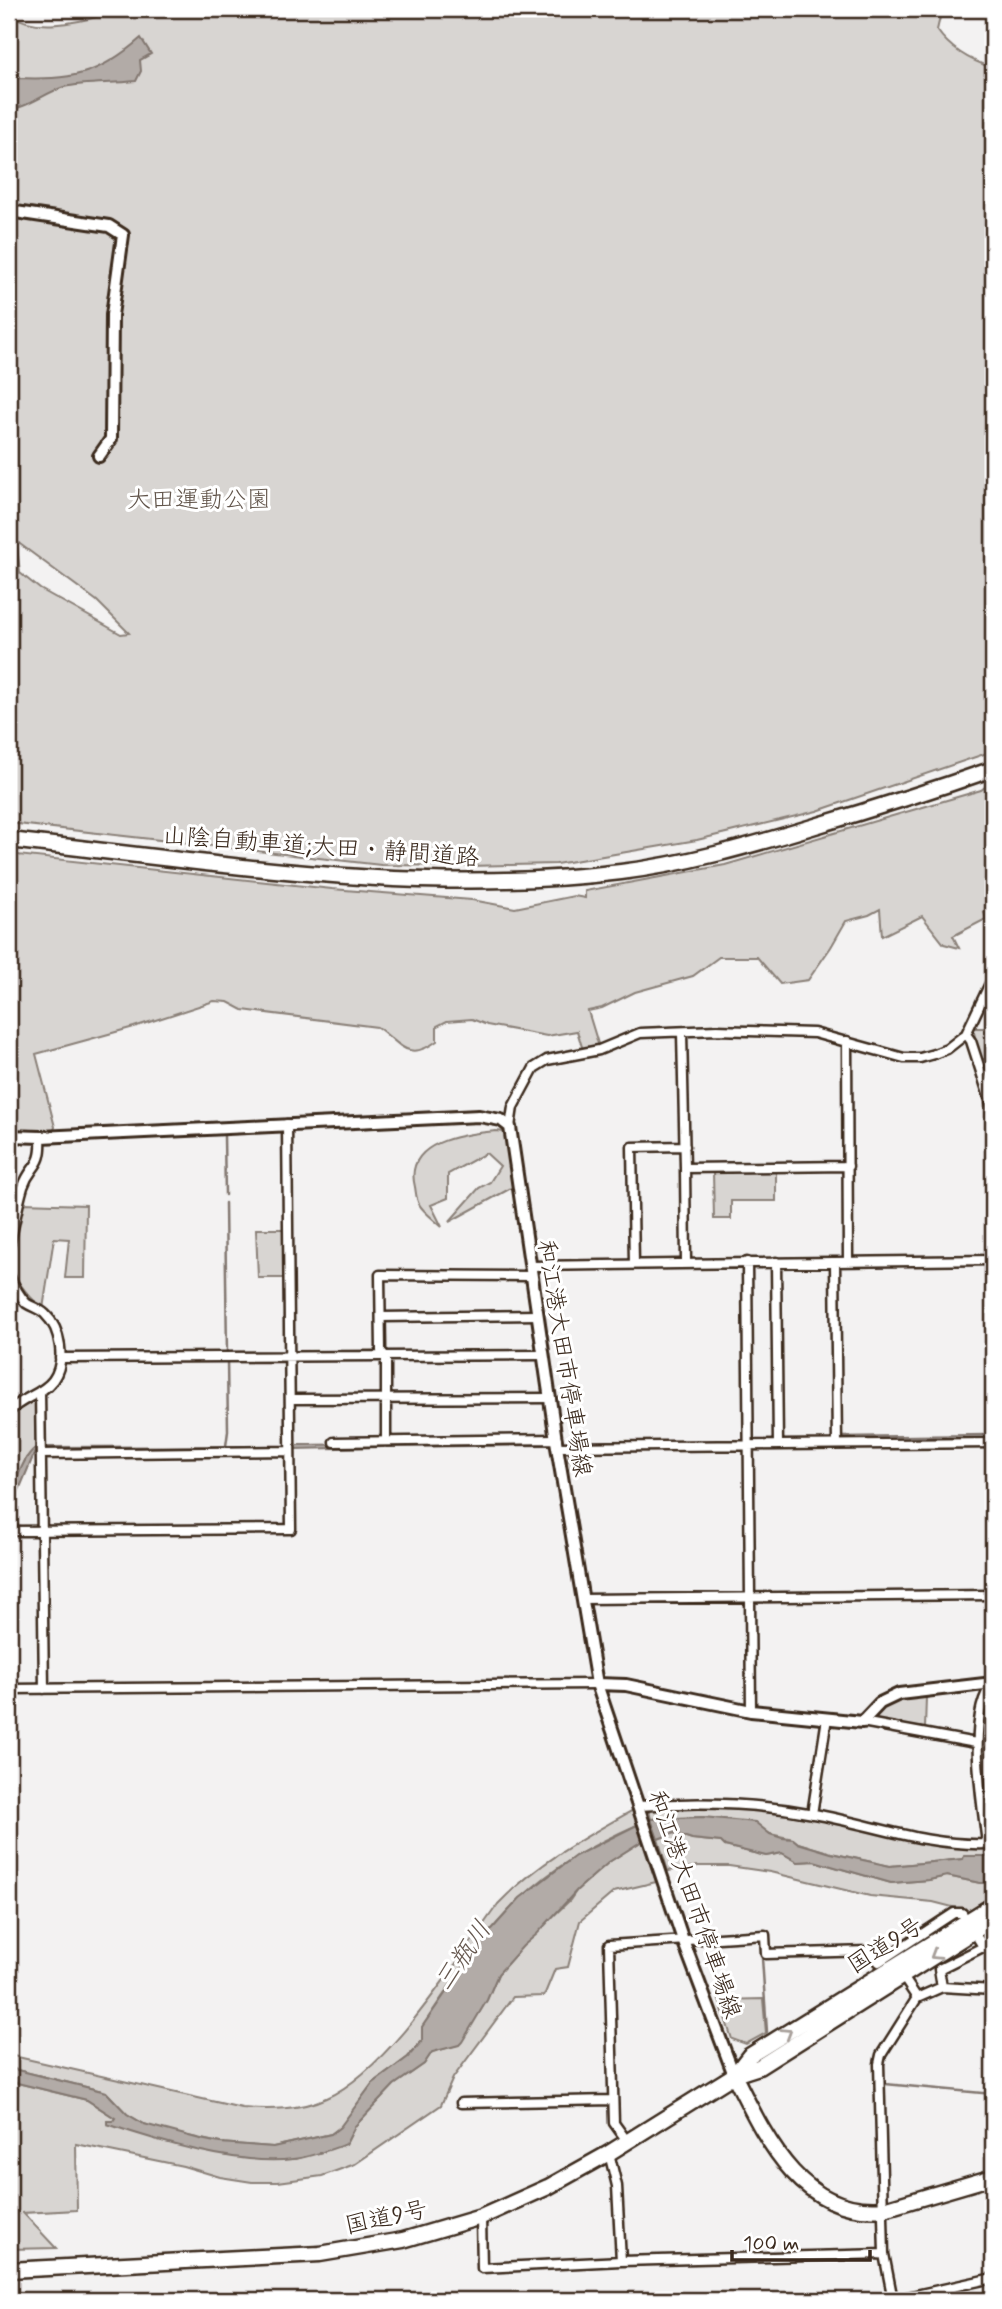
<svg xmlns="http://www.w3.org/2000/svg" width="1002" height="2309" font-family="Mynerve,'Klee One',sans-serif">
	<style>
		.green { fill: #d8d5d2; stroke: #8a8078; stroke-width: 2 }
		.water { fill: #b2aba7; stroke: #827770; stroke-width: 2 }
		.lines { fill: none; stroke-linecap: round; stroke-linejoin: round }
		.stream { stroke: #827770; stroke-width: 2.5 }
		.street-casing { stroke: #3b2a1e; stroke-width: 13 }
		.secondary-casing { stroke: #3b2a1e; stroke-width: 16 }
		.highway-casing { stroke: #3b2a1e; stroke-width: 19 }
		.street { stroke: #fff; stroke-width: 8 }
		.secondary { stroke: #fff; stroke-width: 10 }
		.highway { stroke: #fff; stroke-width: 14 }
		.oneway { stroke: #a79f9a }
		.labels { text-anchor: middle; stroke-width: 6; stroke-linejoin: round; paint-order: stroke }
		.park-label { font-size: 24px; fill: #62554b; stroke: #fff }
		.street-label { font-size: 24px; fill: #3b2a1e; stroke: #fff }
		.water-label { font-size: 26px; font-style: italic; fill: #65574e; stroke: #fff }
	</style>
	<rect width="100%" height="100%" fill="#f3f2f2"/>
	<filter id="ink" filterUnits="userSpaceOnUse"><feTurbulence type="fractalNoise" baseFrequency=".0143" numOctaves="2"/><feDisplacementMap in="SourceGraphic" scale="14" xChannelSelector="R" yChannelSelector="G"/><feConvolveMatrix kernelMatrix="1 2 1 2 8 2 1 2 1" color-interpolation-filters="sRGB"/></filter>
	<g filter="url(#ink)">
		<path class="green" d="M9,9v5c26,18 66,9 95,1l1,-6h841l-5,4 -4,17c13,19 34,31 56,38v683l-176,60 -120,29 -141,24 -87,2 -88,-1 -372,-42v-281l8,4 3,27 20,16 81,45 8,-1 -32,-32 -88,-65z
			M993,781v130l-9,1 2,7 -33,17 6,12 -15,-4 -22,-28 -40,20 -2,-27 -11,6 -23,6 -15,26 -23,33 -28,4 -23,-27h-38l-26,19 -58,16 -33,16 -14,3 11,36 -16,3 -6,-19 -30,5 -60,-11 -15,-6 -25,2 -10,5v15c-30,22 -37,2 -60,-14l-134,-17 -15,-8 -14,-1 -80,26 -98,27 19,73 -2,5 -44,-2v-276l323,35 140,11 43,8 59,-12 11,2v-7l140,-26 256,-75z
			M973,1028h20v31h-13z
			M496,1131l9,1 9,46 -1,9 -64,35 30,-34 11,-6 10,-16 -14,-13 -38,21v24l-17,7 11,22c-7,-7 -19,-15 -23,-23 -3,-5 -3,-12 -4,-17 -12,-46 49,-53 81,-56z
			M713,1171h63v30h-45v18h-17z
			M23,1203l63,2 -1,73h-20l4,-39 -15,-1 -11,71c-43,-39 -34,-54 -20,-106z
			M256,1229h28l2,49h-28z
			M37,1399v48l-11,11 -17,43v-80l9,-11z
			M591,1450v15l-26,4 4,-14z
			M926,1697l-1,32 -55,-10 22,-19z
			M735,1806l59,7 147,33 15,1 37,-2v11h-28l-1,3 -74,7 -59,-13 -33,-10 -5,-4 -23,-5 -11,-6 -56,-11 -52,2 -3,-12z
			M633,1810l4,15c-43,19 -83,41 -117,74 -39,37 -68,84 -98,128v14l-14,16 -36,27 -32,44 -9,6 -58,13 -53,-4 -55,-12 -21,-7 -17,-10 -21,-22 -97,-24v-13l233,53c28,2 58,2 84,-10 63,-28 131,-138 172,-194 37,-39 88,-68 135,-94z
			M674,1833l18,6 29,3 4,4 41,10 16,-3 16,9 16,-1 77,22 38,-3 18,-4 33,7h13v12l-25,16 -35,-9 -63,-6 -100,-24 -41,-6h-31l-30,5 -10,-32z
			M642,1841l14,41 -42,10 -34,29 -12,46 -13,2 -11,27 -31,1 -60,81 -12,27 -86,59 -33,12 -44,6h-26l-32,-5 -37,-11 -107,-22 1,66 -54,3 33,35 -47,1v-168l78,19 28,18 -2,3h-6l189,38 50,-15 9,-18 39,-41 30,-21 8,-12 26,-7 29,-45 11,-26 25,-29 47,-45 7,-10 32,-28z
			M763,1999l3,34 -20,11 -14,-5 -13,-39z"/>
		<path class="water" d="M141,38l10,16 -11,6 1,11 -5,10c-24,3 -49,1 -72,6 -17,5 -38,21 -52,22l-2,-16 5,-15c56,2 83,-2 126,-40z
			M548,1442l1,3 -162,2v-3z
			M383,1444v3l-89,2 -1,-4z
			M287,1446l-2,4 -243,1 1,-4z
			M37,1447l-28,67c0,-16 13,-59 28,-67z
			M703,1817l52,5 15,12 12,4 11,1 5,4 33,10 59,13 73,-7 1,-3h29v27h-13l-33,-7 -18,4 -38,3 -77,-22 -16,1 -16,-9 -16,3 -41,-10 -4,-4 -29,-3 -18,-6 -16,6 -7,-20z
			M637,1825l5,16 -33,21 -32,28 -40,44 -14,12 -25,28 -11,26 -25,42 -3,3 -27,7 -8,12 -30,21 -39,41 -9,18c-17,6 -35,13 -53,15 -52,7 -136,-18 -186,-35v-3h6l2,-3 -28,-18 -78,-19v-13l97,24 21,22 17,10 56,15 20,4 53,4 58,-13 9,-7 32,-43 36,-27 14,-16v-14l34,-49 28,-40 36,-40 55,-42z"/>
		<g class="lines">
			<path class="stream" d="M224,1136l1,59
				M225,1203l2,151
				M843,1437l145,-2
				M226,1446l2,-15 -1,-72
				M762,1958l5,74
				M885,2084l108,10"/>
			<g class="street-casing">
				<path id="street" d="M682,1033l3,135
					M966,1034l5,7 21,65 1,53
					M847,1041l1,221
					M510,1127l3,-20 21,-39 13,-8 52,-10 41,-17 77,-3 97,3 90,25h16l14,-4 13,-5 19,-15 27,-57
					M9,1247c5,-20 8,-40 14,-60 8,-24 20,-18 18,-50
					M747,1262l4,449
					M776,1262l2,182
					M835,1262l2,182
					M686,1263l-1,-95 163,-2
					M634,1264l-2,-117 53,-1
					M530,1266l463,-6
					M9,1275c4,9 10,20 17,28 6,4 14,6 19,11 16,15 21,48 8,66 -11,15 -33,18 -44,32
					M381,1317l157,-2
					M60,1358l484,-3
					M40,1391l4,298
					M293,1399l258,-1
					M386,1441v-84l-5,-6 -1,-76 152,1
					M334,1442l223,-3
					M557,1447l436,-4
					M41,1454l249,-3
					M9,1531l282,-2 -4,-405
					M582,1599l411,-4
					M993,1684c-28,29 -10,122 -6,160l6,-1
					M9,1689l588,-5
					M862,1722l114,21
					M639,1806c59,-5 117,-3 175,8 60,11 111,32 173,30
					M812,1814l15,-96
					M901,1974l16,24
					M942,1987l-3,-18 54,-27
					M461,2103l152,-3
					M627,2141l-13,-18 -5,-178 156,-10 1,19 103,-3 10,11 75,-49h8l22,35
					M609,2153l8,33 4,75
					M481,2217l1,51 139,-7 263,-7
					M893,2300l-9,-46 -5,-190 2,-9 36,-57 25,-11 51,3
					M893,2300l100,-22"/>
			</g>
			<g class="secondary-casing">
				<path id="secondary" d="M9,211l100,15 14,9 -11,80 -1,124 -12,17
					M9,1136l32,1 438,-21 22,4 9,7 47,320 40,237 86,256 51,135
					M597,1684l29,1 125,26 111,11 18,-19 19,-9 94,-11"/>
			</g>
			<g class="highway-casing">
				<path id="highway" d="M9,840c202,22 408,57 612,32 65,-8 128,-26 191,-45 61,-18 121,-37 181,-58
					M735,2074l14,-18 244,-151
					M734,2075c31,62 67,142 150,134l109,-32
					M9,2270l311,-16 83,-14 78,-23 67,-30 61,-34 125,-78 25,-8 234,-148"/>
			</g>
			<use href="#street" class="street"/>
			<use href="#secondary" class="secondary"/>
			<use href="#highway" class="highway"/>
		</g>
		<defs><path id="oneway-chevron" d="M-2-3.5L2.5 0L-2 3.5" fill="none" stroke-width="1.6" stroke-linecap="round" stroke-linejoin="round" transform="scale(1.75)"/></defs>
		<g class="oneway">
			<use href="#oneway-chevron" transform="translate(935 1955) rotate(148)"/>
			<use href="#oneway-chevron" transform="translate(787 2033) rotate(-32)"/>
		</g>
	</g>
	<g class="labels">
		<g class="park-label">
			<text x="199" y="507">大田運動公園</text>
		</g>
		<g class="street-label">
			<text transform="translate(321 846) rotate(4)" y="8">山陰自動車道;大田・静間道路</text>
			<text transform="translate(565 1358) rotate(81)" y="8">和江港大田市停車場線</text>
			<text transform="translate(695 1904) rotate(71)" y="8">和江港大田市停車場線</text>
			<text transform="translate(885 1945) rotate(-32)" y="8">国道9号</text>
			<text transform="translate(386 2217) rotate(-12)" y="8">国道9号</text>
		</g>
		<g class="water-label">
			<text transform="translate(462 1955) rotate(-55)" y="9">三瓶川</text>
		</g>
	</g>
	<rect width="1002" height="2309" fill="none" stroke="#fff" stroke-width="35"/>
	<rect x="18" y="18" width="967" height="2274" fill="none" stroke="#3b2a1e" stroke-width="2.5" filter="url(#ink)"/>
	<path d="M732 2250v10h138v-10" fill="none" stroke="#3b2a1e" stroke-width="3.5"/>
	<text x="743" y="2250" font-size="21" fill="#3b2a1e" stroke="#ffffff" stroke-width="5" paint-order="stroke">100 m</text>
</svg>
